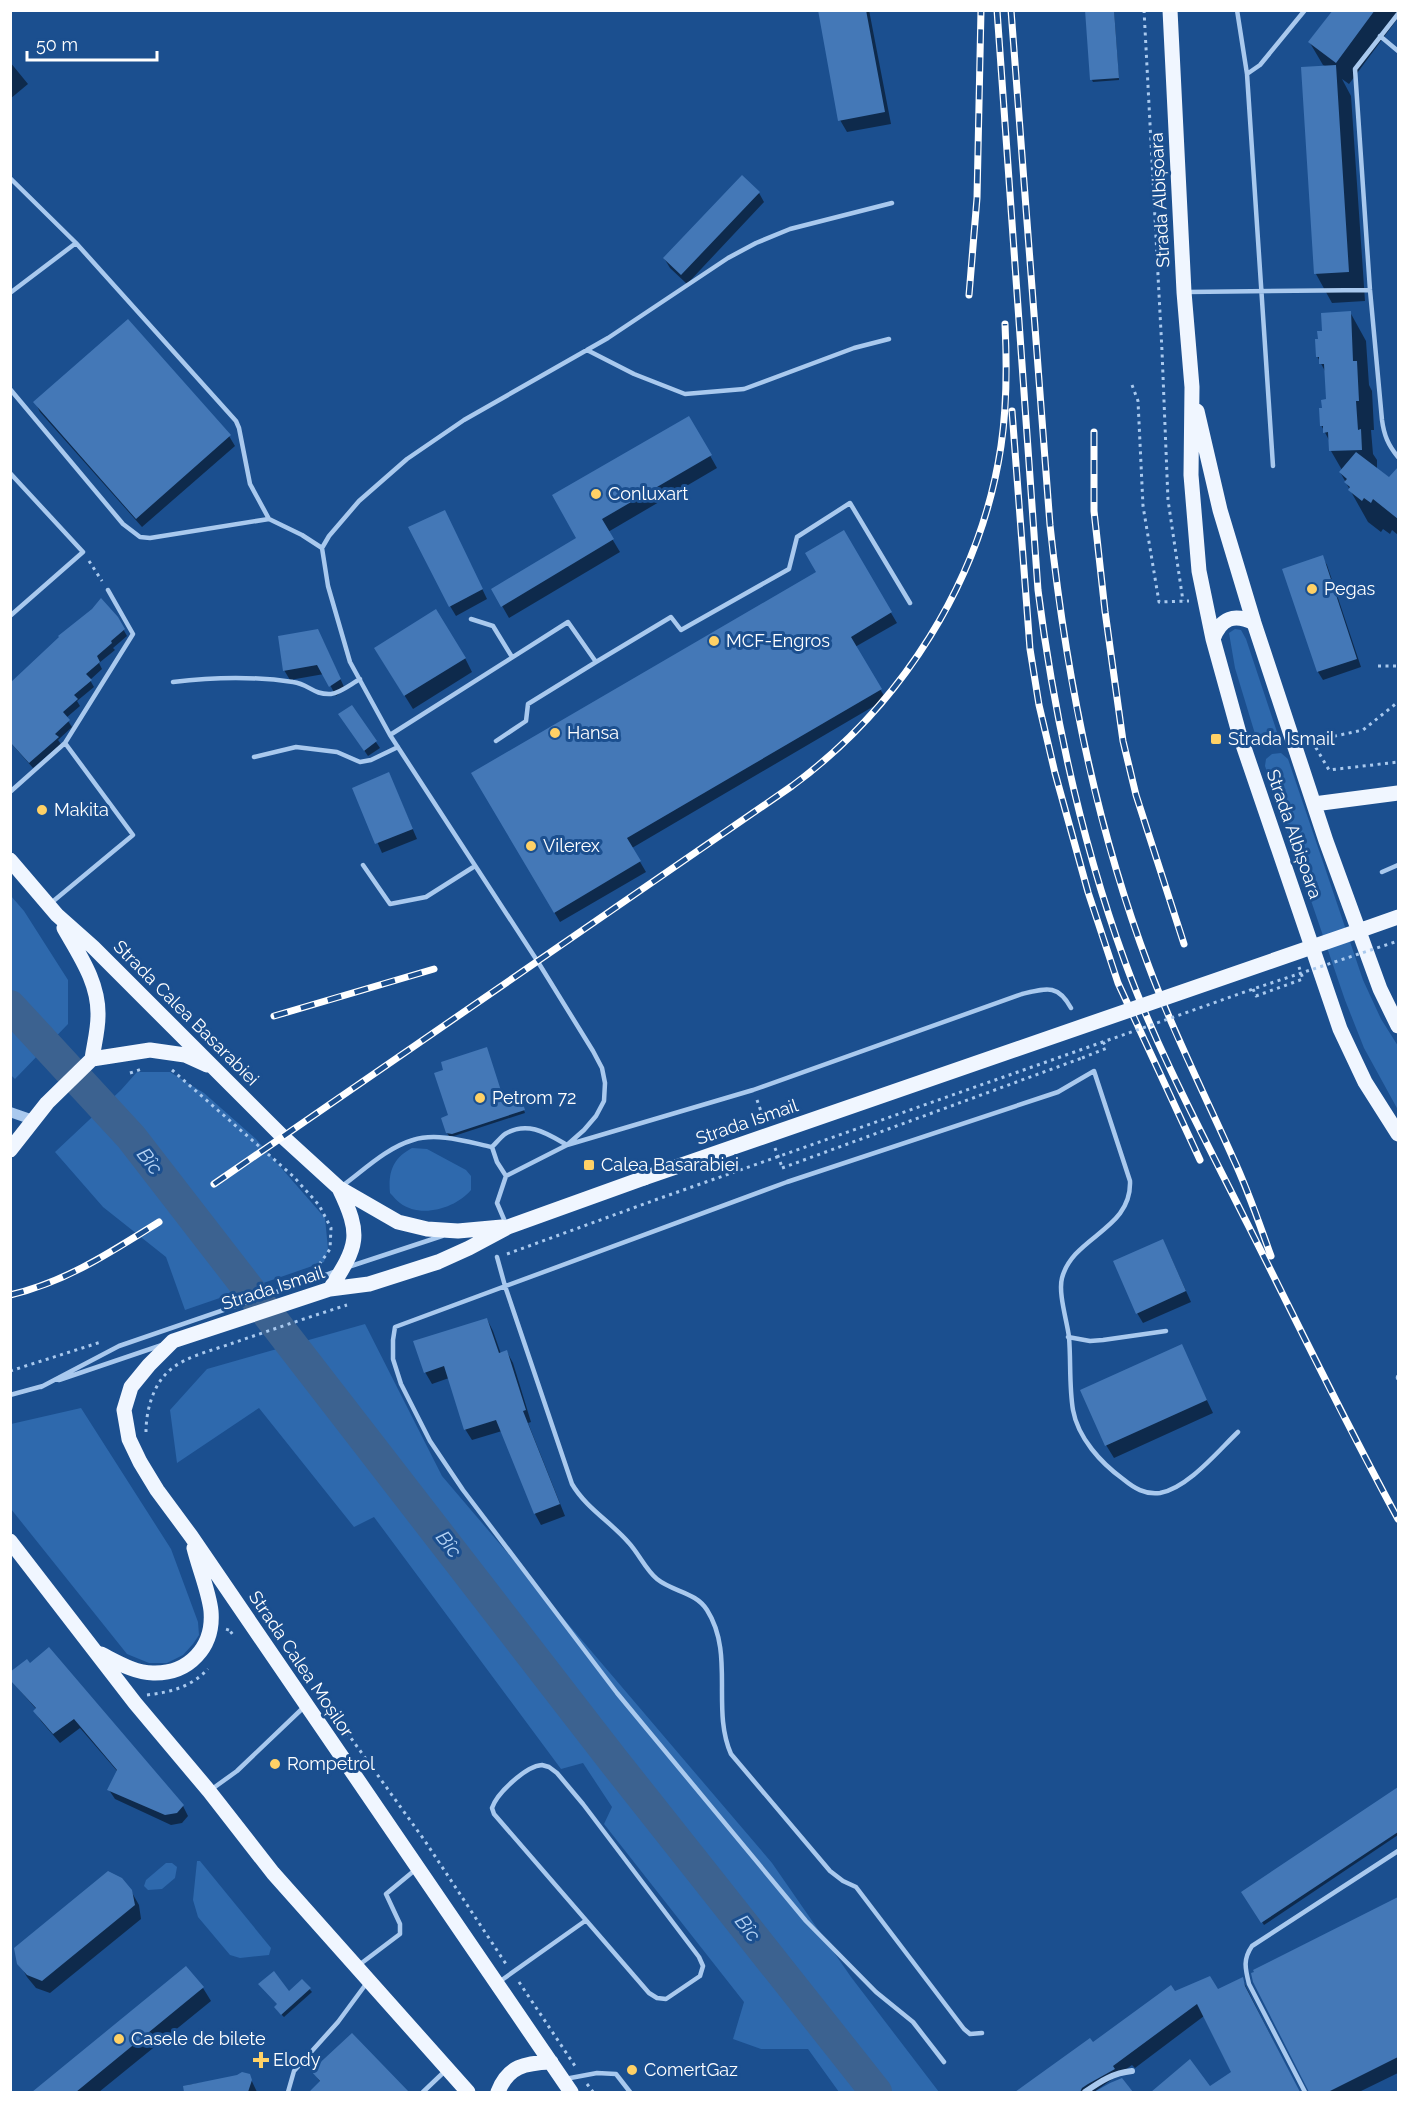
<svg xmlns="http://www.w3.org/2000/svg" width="1409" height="2103" font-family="Raleway,sans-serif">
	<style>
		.green { fill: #2e69ad }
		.shadow { fill: #0007 }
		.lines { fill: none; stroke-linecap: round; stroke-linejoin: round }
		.river { stroke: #3c6290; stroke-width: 32 }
		.building { fill: #4478b7 }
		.path { stroke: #a9c9ee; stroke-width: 3; stroke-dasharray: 3 4.5; stroke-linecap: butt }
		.service { stroke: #a9c9ee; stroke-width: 4.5 }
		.minor { stroke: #a9c9ee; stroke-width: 6 }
		.tertiary { stroke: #a9c9ee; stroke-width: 10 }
		.primary { stroke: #f0f6ff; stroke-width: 15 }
		.rail-casing { stroke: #fff; stroke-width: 7 }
		.rail { stroke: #1b4f8f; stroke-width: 4.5; stroke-dasharray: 14; stroke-linecap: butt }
		.path-bridge { stroke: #a9c9ee; stroke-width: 3; stroke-dasharray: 3 4.5; stroke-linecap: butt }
		.primary-bridge { stroke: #f0f6ff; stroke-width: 15 }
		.poi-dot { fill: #ffd166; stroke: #1b4f8f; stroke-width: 2 }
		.labels { text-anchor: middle; stroke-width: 6; stroke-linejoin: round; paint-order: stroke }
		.street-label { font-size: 18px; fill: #fff; stroke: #1b4f8f }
		.poi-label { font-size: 18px; fill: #fff; stroke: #1b4f8f; text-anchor: start }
		.water-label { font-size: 20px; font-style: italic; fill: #b5d3f5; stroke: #1b4f8f }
	</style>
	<rect width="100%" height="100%" fill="#1b4f8f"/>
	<path class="green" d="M1235,629l6,1 5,9 34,102 -21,6 -24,-79 -6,-35z
		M1281,753l7,6 75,221 18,39 17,27v64l-34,-62 -19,-48 -80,-234 1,-7 6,-5z
		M11,896l13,15 44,69v44l-53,55 -5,-5z
		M137,1072h33l34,21 52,46 69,79 3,31 -4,13 -139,48 -19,-53 -63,-50 -48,-55 66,-62z
		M412,1148l15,1 39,21 5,6v14c-15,18 -50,29 -71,13 -3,-2 -7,-7 -10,-10 -2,-21 3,-35 22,-45z
		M365,1324l77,152 330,387 79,114 88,115h-100l-31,-43h-47l-28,-10 11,-37 -140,-178 8,-17 -29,-44 -22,6 -187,-252 -20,10 -95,-119 -82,55 -7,-53 37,-41z
		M81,1408l90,141 27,73 1,13 -6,9 -10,11 -16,8h-18l-22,-9 -116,-145v-85z
		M197,1861h3l71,87 -2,7 -29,3 -10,-3 -32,-38 -5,-17z
		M166,1863h6l5,4 -2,11 -13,11 -14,1 -4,-4 2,-6z"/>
	<path class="shadow" d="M819,10h50l22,114 -44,8 -7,-12z
		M1086,10h28l5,70 -26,2 -1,-2z
		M1334,10h64v8l-49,66 -7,-5 9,17 14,205 -33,2 -16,-29 -14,-205 25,-2 -4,-2 -13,-22z
		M10,62l18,22 -18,15z
		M759,193l5,9 -77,82 -17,-16 -6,-10z
		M1350,312l16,29 3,44 3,6 2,39h-3l2,24 4,6v9l21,15v51l-6,-5 -2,4 -7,-5 -2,3 -13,-10 -28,-50 2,-2 -11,-19 -1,-9 -9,-17 2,-16 5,-8 -2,-28 -9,-17 2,-15 5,-9z
		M35,402l194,34 6,10 -93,81 -102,-115z
		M689,418l28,50 -109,64 12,20 -111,66 -16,-28 85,-51z
		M450,522l37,77 -31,17 -6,-10z
		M843,532l54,91 -42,24 31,52 -254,149 14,24 -86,50 -87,-148 345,-202z
		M1322,557l5,8 34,102 -38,13 -5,-8 -34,-102z
		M117,618l10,18 -14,12 2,2 -16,13 3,6 -12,11 4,7 -17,14 3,5 -14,12 6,9 -14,13 3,4 -28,24 -23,-26z
		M323,641l22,48 -9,7 -12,-22 -34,6 -6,-10z
		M465,658l7,14 -59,37 -30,-48z
		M352,707l28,41 -12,8 -24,-35z
		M389,774l28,65 -35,14 -28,-65z
		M519,1096l6,17 -71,23h-5l-2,-3 56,-34z
		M1168,1251l23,51 -48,21 -6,-10z
		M487,1319l6,12 8,23 6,-2 6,11 18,59 -3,1 37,93 -24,9 -6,-11 -33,-83 -30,9 -7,-11 -16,-51 -17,6 -7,-12z
		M1181,1346l32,67 -99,45 -8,-13z
		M27,1661l156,145 5,10 -6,7 -11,2 -56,-26 -6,-9 9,-18 -38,-44 -20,15 -19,-22 -6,-9 2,-2 -27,-31z
		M1394,1792l4,7v36l-134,90 -21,-32z
		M131,1891l8,14 2,14 -91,74 -14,-5 -9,-11 -8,-14z
		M1398,1899v174l-39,19h-49l1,-2 -56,-119z
		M1242,1979l57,113h-146l37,-31 20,27 23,-16 -29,-56 -69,52 -3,-3 -38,27h-77l73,-52 3,5 82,-52 42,-2z
		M302,1981l10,11 -28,25 -7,-7z
		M203,1988l8,13 -112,91h-63z
		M313,2072l93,19 1,1h-96l10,-9z
		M249,2075l8,17h-72l3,-7z"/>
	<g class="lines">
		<path class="river" d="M10,1006l121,131 482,623 263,332"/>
	</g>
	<path class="building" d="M818,10h48l19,102 -47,9z
		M1085,10h29l5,68 -29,2z
		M1333,10h42l-39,53 -28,-21z
		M1336,65l13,207 -35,2 -13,-207z
		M742,175l18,17 -79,83 -18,-17z
		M1351,311l2,50h4l2,40h-3l2,29 3,-1 1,21 -33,1 -1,-19 -5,1v-7h-3l-1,-18h3l-1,-8 5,-1 -2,-35h-5v-7h-3l-1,-18h3l-1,-8h5l-1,-18z
		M128,319l103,116 -95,84 -103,-117z
		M689,416l23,39 -110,64 12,20 -113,68 -10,-18 85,-51 -24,-43z
		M1356,452l33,25 9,-10v52l-25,-20 -2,4 -7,-5 -2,3 -14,-11 2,-3 -6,-5 3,-3 -8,-7z
		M445,510l38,79 -34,18 -41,-80z
		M844,530l48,82 -41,25 31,52 -255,149 14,23 -87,52 -83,-140 345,-201 -11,-19z
		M1323,555l34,104 -40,13 -35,-103z
		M101,598l17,19 7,12 -14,12 1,2 -15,13 3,6 -14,12 6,6 -18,15 4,4 -15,13 7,8 -15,14 4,3 -30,26 -19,-21v-59l49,-46 -1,-1 34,-27z
		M436,609l30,49 -62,38 -30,-48z
		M318,629l23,50 -12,8 -12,-22 -34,6 -5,-35z
		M352,705l25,36 -13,10 -26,-37z
		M389,772l24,57 -38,15 -23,-56z
		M487,1047l16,50 16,-5 6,18 -73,24 -6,-1 -5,-15 7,-3 -14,-42 9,-3 -2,-8z
		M1163,1239l23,52 -50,23 -23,-53z
		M487,1318l12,35 8,-3 19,60 -3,1 37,93 -26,10 -38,-94 -32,10 -20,-64 -20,7 -11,-32z
		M1182,1344l25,56 -102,46 -25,-56z
		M49,1647l135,158 -7,8 -12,2 -58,-25 10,-20 -43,-51 -21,15 -20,-23 3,-3 -26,-28v-8l17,-13 3,4z
		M1398,1787v45l-137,91 -20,-31z
		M108,1871l14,7 10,12 3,15 -93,76 -15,-6 -10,-11 -3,-16z
		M1398,1897v160l-70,35h-19l-56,-110 -2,-9 3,-1 -1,-2z
		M186,1966l18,21 -128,105h-44z
		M274,1971l15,20 13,-12 9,9 -30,27 -7,-8 3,-3 -19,-20z
		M1210,1976l8,13 25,-12 2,9 55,106h-149l39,-33 20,27 21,-14 -34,-68 -84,62 2,3 -27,15 -6,4 -2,4h-65l75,-54 3,4 78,-57 4,6z
		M352,2033l57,59h-100l11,-11 -9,-10z
		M242,2072l8,2 2,6 -4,12h-64l-1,-6 54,-11z
		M1122,2078l11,14h-39l16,-9z"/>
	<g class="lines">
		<path class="path" d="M1144,10l18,341 6,149 15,101
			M1132,385l6,16 5,105 16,96 30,-1
			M89,561l13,20
			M1378,666h20
			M1312,741l17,29 69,-8
			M1312,741l51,-11 35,-28
			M1253,989l3,7 47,-17 -4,-12
			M1103,1042l4,6
			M172,1070l121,106 26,29 12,23 -1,21 -11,16
			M130,1073l12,-4
			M757,1100l7,20
			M775,1148l7,19
			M782,1168l300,-110
			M507,1254l148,-54
			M10,1371l91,-29
			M146,1432c0,-21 7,-48 24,-62 16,-14 44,-20 63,-27 38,-13 76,-26 114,-38
			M227,1631l1,-3 5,7
			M147,1695c24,-3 44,-8 61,-26
			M338,1720l87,121 81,123
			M519,1982l56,84
			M587,2084l6,8"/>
		<path class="service" d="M1237,10l10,64 26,392
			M1398,14l-43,55 15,221 12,130c2,15 6,25 16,37
			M1380,36l18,15
			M1247,74l13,-9 45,-55
			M10,178l66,65 160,178 3,7 11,56 19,35 33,16 20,13
			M1187,292l183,-2
			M10,293l66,-50
			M587,350l47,24 51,20 59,-5 110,-41 35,-9
			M10,389l113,135 17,13 10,1 119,-19
			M10,473l73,79 -73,64
			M471,619l22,7 19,31
			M173,682c40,-5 80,-6 120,0 16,2 20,13 38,12 9,-1 20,-10 29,-15
			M390,735l178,-113 28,40 75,-45 10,13 108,-61 8,-32 53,-34 60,100
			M496,741l30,-20 2,-17 68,-42
			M65,743l68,-109 -25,-44
			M254,757l42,-10 41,5 23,10 11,-2 27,-13
			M10,792l55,-49 68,92 -82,68
			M363,865l27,39 36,-7 49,-31
			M1382,872l16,-7
			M506,1176l-9,-14 -5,-15c4,-4 9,-10 13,-13 23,-14 43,0 62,11l17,-15 12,-14 8,-15 1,-18 -3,-15 -9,-17 -55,-89 -148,-227 -40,-73 -22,-76 -6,-38 7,-12 30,-35 48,-42 57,-39 144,-82 120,-80 28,-15 34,-14 102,-26
			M342,1186c22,-16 44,-38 71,-46 24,-8 55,2 79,7
			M506,1224l-9,-21 9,-27 61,-31 186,-55 269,-96c25,-6 36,-10 49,14
			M497,1257l8,29 67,198c14,24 39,38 57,59 10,11 17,27 28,36 16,13 39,13 50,31 28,44 4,99 24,144l99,117 13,10 13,6 108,142 6,5 12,-1
			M348,1267l94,-31
			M1068,1337l22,4 13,-1 63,-9
			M1398,1377v1
			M59,1380l103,-35
			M41,1387l78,-41 215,-74
			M10,1395l33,-9
			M542,1765l7,2 8,6 26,31 116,153 4,9 -3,10 -34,23 -9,-1 -8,-5 -155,-179 -2,-6c5,-15 34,-42 50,-43z
			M212,1789l25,-18 67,-64
			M359,1965l41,-31v-10l-14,-30 29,-24
			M499,1982l86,-61
			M944,2062l-31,-40 -37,-30 -70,-71 -189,-228 -154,-203 -33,-49 -29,-57 -8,-25v-19l2,-13 392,-145 271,-90 36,-21 36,110c2,49 -57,55 -68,97 -4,15 5,43 7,59 2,24 0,49 4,73 5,28 28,53 50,69 11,9 22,16 37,14 28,-5 58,-42 78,-61
			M565,2079l32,-6 19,1 14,18
			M288,2092l6,-21 44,-49 28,-38
			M423,2092l22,-21
			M1305,2092l-56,-108c-4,-16 -6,-25 3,-38l146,-95"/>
		<path class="minor" d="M1085,2092c16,-11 28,-19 47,-21"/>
		<path class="tertiary" d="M10,1112l23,8"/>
		<path class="primary" d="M1170,10l14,282 8,95 -1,88 8,96 14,68 26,94 101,296 25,53 33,52
			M1197,411l23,99 34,113 72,218 54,148 18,37
			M1213,639c8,-21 21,-26 41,-16
			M1314,804l84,-11
			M10,860l47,55 36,32 189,189 57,52 59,34 29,7 31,2 44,-4
			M64,928c16,28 35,55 34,88 0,14 -4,29 -6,43
			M1364,929l34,-12
			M10,1150l37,-47 45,-44 58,-9 35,5 22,10
			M330,1289c28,-44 32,-53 9,-101
			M10,1541l125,162 74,88 64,82 195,219
			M101,1654c16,8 34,19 52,19 36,1 61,-26 58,-62 -2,-19 -12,-43 -17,-63
			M498,2092c10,-26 27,-29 53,-30
			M571,2092l-380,-556 -34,-46 -17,-28 -11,-23 -5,-29 7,-23 18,-22 24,-24 157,-52 39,-5 69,-22 31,-14 39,-21 136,-49"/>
		<g class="rail-casing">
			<path id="rail" d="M997,10l41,580c16,126 44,253 87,372 33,90 79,175 122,261 50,99 98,199 151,296
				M1011,10l39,515c16,151 45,299 99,442 24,65 56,128 84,191 15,32 26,65 38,98
				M969,295l8,-97 4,-188
				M1012,411l18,238 9,56 16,68 33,119 30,91 82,177
				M1094,432v79l11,100 18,130 13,54 48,149
				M274,1016l160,-47
				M214,1184l578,-398c109,-80 189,-205 209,-340 6,-40 6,-81 4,-122
				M10,1295c56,-13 101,-43 149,-73"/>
		</g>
		<use href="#rail" class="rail"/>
		<path class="path-bridge" d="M1082,1058l25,-10
			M655,1200l598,-211 145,-48"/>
		<path class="primary-bridge" d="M644,1178l720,-249"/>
	</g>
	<g class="poi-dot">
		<circle cx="596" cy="494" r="6"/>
		<circle cx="1312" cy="589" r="6"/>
		<circle cx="714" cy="641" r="6"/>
		<circle cx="555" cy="733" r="6"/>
		<rect x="1210" y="733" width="12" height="12" rx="3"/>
		<circle cx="42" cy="810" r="6"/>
		<circle cx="531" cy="846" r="6"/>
		<circle cx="480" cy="1098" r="6"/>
		<rect x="583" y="1159" width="12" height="12" rx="3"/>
		<circle cx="275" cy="1764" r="6"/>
		<circle cx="119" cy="2039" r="6"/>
		<path d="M258 2051h6v6h6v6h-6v6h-6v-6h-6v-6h6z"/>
		<circle cx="632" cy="2070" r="6"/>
	</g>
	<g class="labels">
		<g class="street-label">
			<text transform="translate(1160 200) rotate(-93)" y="6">Strada Albișoara</text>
			<text transform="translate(1294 834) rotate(71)" y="6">Strada Albișoara</text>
			<text transform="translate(186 1013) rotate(45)" y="6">Strada Calea Basarabiei</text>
			<text transform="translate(747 1122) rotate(-19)" y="6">Strada Ismail</text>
			<text transform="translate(273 1288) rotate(-18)" y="6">Strada Ismail</text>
			<text transform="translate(301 1664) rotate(56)" y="6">Strada Calea Moșilor</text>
		</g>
		<g class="poi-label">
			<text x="608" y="500">Conluxart</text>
			<text x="1324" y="595">Pegas</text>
			<text x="726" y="647">MCF-Engros</text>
			<text x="567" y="739">Hansa</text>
			<text x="1228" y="745">Strada Ismail</text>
			<text x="54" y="816">Makita</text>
			<text x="543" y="852">Vilerex</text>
			<text x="492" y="1104">Petrom 72</text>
			<text x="601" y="1171">Calea Basarabiei</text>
			<text x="287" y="1770">Rompetrol</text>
			<text x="131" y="2045">Casele de bilete</text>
			<text x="273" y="2066">Elody</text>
			<text x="644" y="2076">ComertGaz</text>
		</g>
		<g class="water-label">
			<text transform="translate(150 1161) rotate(52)" y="7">Bîc</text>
			<text transform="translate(449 1544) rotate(52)" y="7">Bîc</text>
			<text transform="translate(748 1928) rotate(52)" y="7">Bîc</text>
		</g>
	</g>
	<rect width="1409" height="2103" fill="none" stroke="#ffffff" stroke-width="24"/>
	<path d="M27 51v9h130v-9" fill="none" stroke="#ffffff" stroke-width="3"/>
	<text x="36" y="51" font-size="18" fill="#ffffff" stroke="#1b4f8f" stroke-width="4.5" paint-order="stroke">50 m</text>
</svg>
